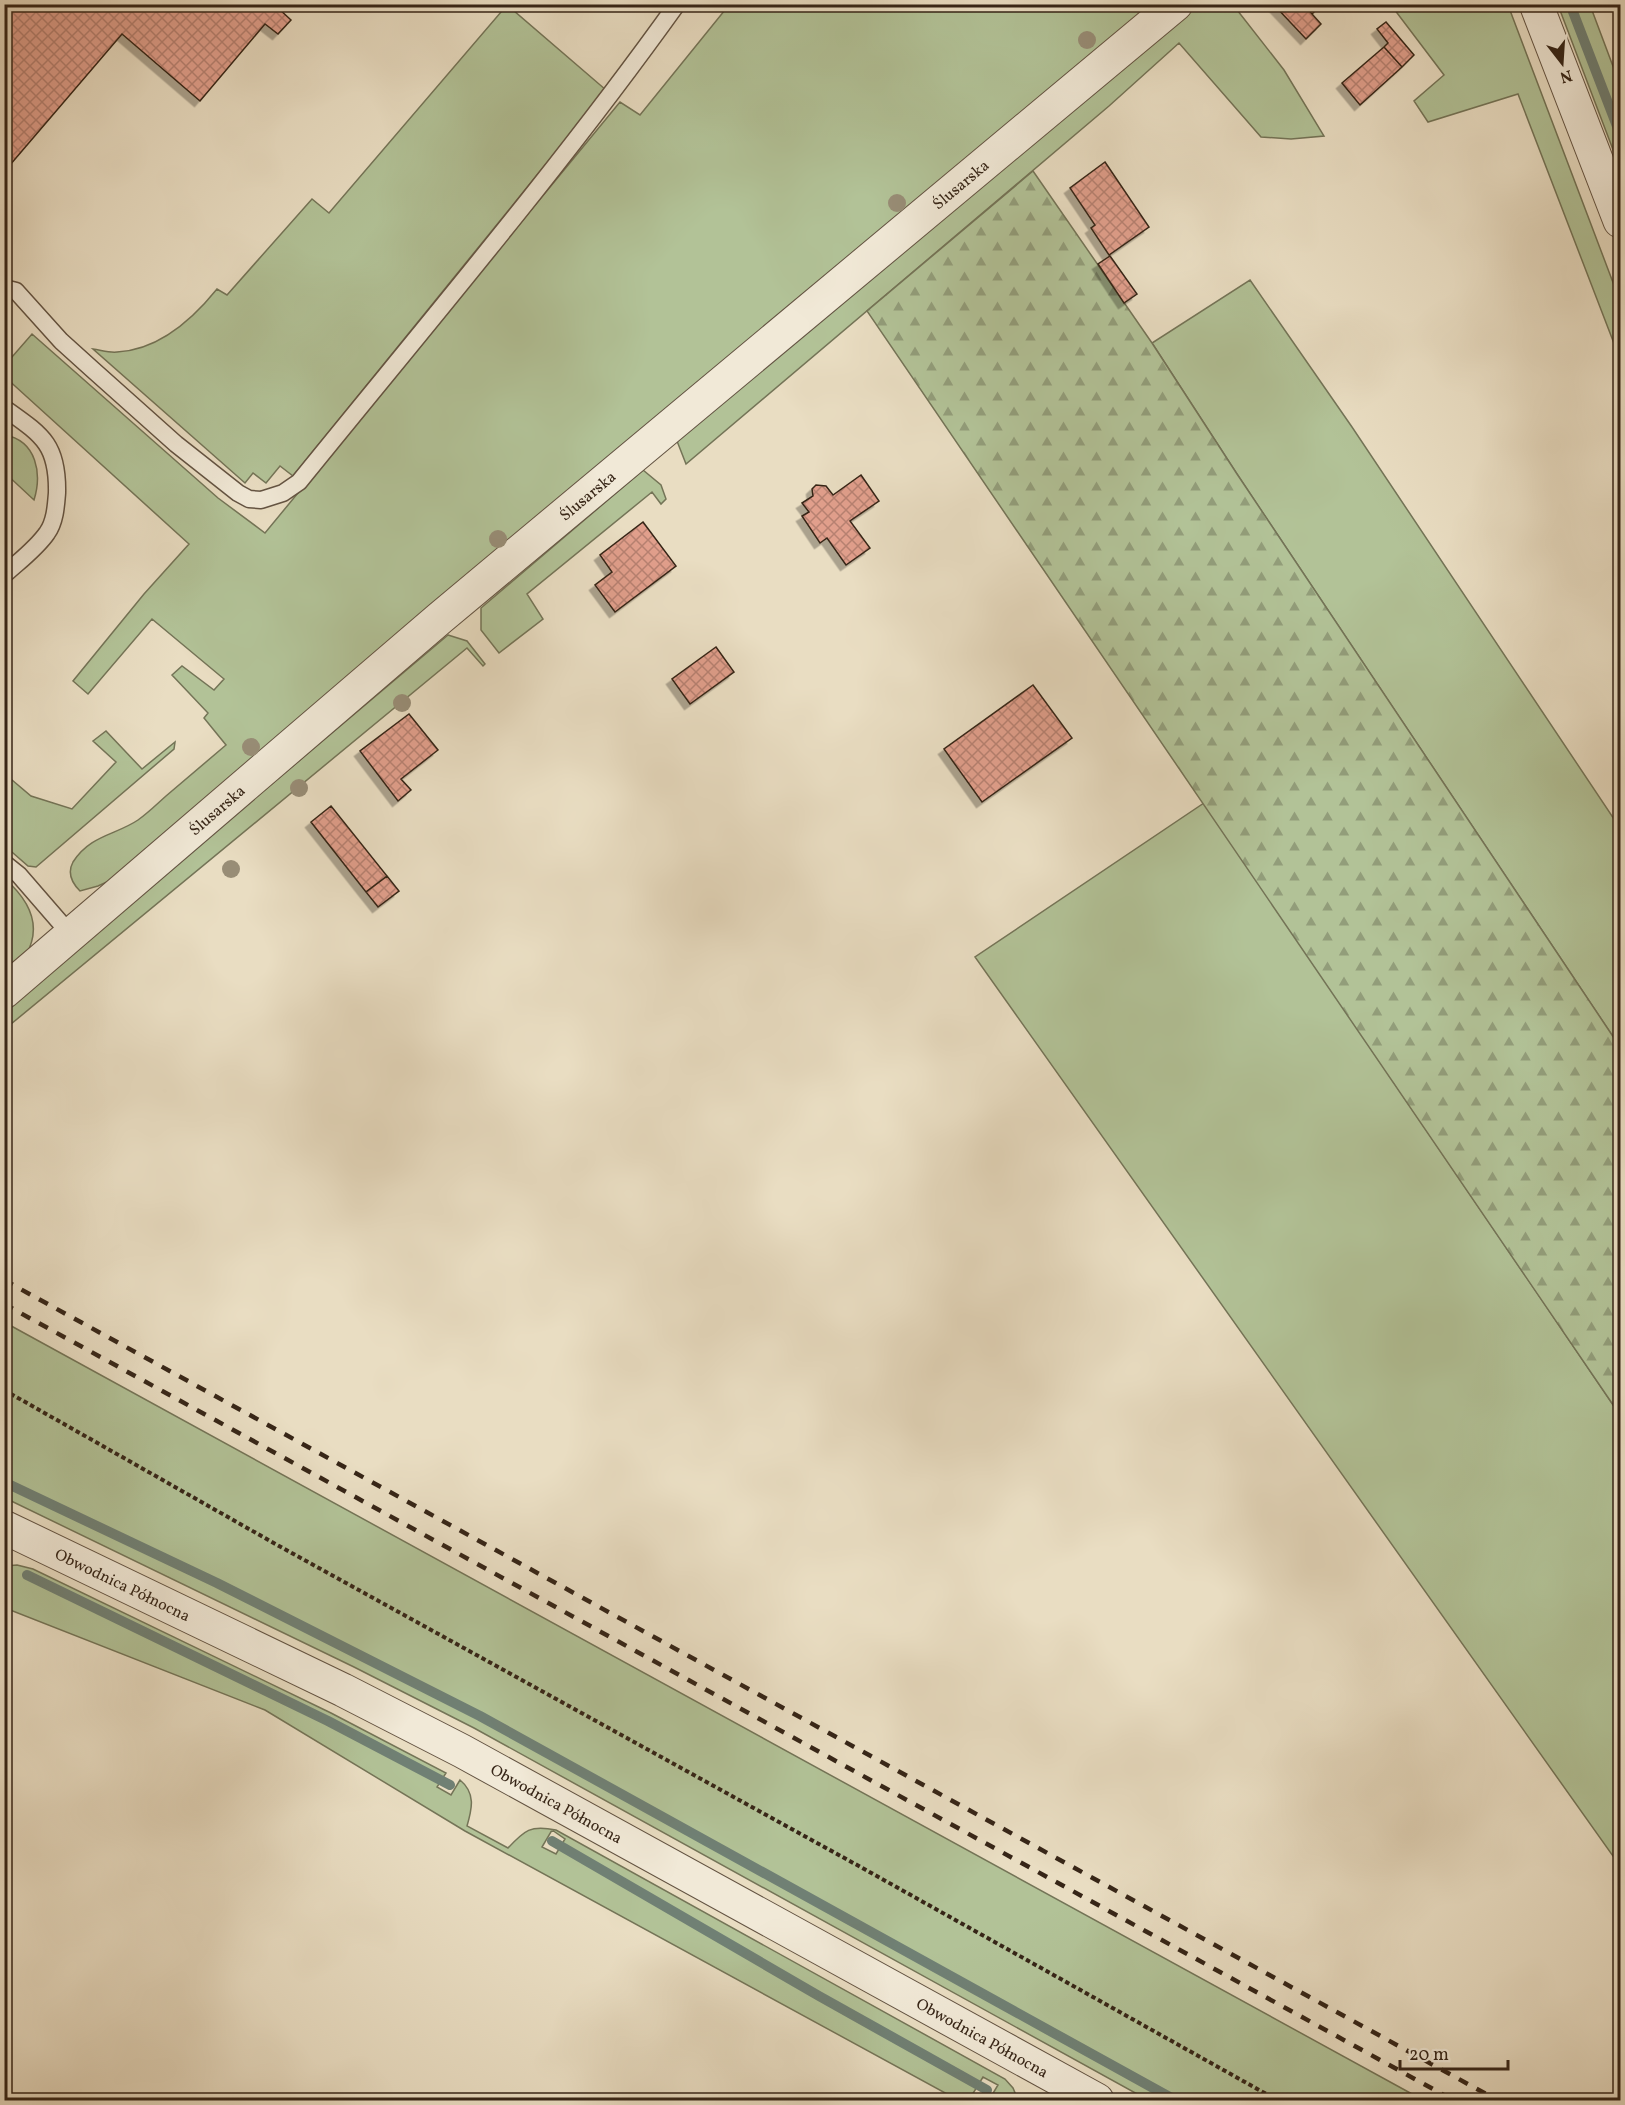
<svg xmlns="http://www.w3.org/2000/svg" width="1625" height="2105" font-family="Vollkorn,serif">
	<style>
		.green { fill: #b2c297; stroke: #747457; stroke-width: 1.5; fill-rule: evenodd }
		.forest { fill: url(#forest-firs); stroke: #747457; stroke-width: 1.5 }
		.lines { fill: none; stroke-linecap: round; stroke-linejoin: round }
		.stream { stroke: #708074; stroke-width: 10 }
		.building { fill: url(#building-cross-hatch); stroke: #362517; stroke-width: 1.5; filter: url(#shadow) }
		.service-casing { stroke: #635342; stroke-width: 19 }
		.tertiary-casing { stroke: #635342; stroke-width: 35 }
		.path { stroke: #362517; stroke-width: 4; stroke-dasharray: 4.5 3; stroke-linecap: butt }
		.service { stroke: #f1e9d7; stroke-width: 16 }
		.tertiary { stroke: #f1e9d7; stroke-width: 33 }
		.rail { stroke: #362517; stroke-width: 4.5; stroke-dasharray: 10 10; stroke-linecap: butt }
		.tree { fill: #988d76 }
		.labels { text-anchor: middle; stroke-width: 4.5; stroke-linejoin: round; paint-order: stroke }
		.street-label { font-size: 16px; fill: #362517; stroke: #f1e9d7 }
	</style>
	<defs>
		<pattern id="forest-firs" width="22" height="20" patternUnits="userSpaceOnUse" patternTransform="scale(1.5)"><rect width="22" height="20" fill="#b2c297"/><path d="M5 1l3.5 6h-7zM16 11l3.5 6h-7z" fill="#929d7a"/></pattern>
		<pattern id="building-cross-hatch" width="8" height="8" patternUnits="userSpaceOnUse" patternTransform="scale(1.5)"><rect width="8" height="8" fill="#e19f8c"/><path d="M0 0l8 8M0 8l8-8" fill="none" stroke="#b78171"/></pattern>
		<filter id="shadow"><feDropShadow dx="-5.5" dy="5.5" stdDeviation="0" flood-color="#0004"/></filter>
	</defs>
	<rect width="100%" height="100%" fill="#e9ddc2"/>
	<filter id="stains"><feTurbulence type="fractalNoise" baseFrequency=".00333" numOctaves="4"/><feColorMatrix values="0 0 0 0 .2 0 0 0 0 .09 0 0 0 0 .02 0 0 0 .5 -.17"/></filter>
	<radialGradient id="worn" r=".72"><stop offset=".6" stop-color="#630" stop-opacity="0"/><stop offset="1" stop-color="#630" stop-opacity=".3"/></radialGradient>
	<path class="green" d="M507,5l99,85 -313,386 -13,-10 -14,17 -13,-10 -8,10 -152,-134c8,1 16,4 24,3 42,-2 75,-32 100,-63l10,6 85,-96 17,14z
		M729,5h426l-1035,871 -22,10 -18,5c-8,-8 -13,-18 -7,-29 17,-27 43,-27 65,-42 10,-7 19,-16 28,-24 20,-17 40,-34 60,-51l-22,-27 4,-5 -36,-38 10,-9 32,24 10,-11 -72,-60 -64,75 -15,-13 71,-87 45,-50 -184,-167v-12l27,-31 186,164 47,35 355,-431 20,13z
		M1198,5h37l-1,1 50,64 40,66 -33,3 -30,-2 -82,-94 -70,63 -423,358 -9,-23z
		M1391,5h117l112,296v58l-102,-265 -90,28 -14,-21 30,-26z
		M1558,5h32l30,80v83z
		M1250,280l102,147 268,401v219l-383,-573 -85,-131z
		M5,435c32,6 37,39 29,65l-29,-27z
		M643,470l18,15 5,14 -5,5 -9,-12 -125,102 16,25 -44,34 -18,-23v-22z
		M448,635l19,6 18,23 -2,2 -16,-18 -462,381v-20z
		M106,731l36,38 33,-27 -1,7 -138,118 -8,-1 -23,-20v-72l26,22 41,13 44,-47 -23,-21z
		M1204,803l416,612v451l-645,-909z
		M5,879c24,21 38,46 21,76 -4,8 -15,14 -21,20z
		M4,1322l1419,778h-275l-674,-372 -120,-61 -349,-169z
		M17,1565l16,4 298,144 115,60 -9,14 14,8 9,-15c16,13 12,29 7,46l41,22c17,-18 22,-23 48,-18l449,249 8,9 5,12h-29l9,-15 -15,-8 -11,18 10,5h-24l-493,-269 -200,-121 -260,-102v-42zM552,1830l13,9 -9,15 -14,-7z"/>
	<path class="forest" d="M1033,171l119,172 85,131 383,573v368l-753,-1104z"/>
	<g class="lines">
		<path class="stream" d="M1570,4l50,130
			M4,1482l213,101 263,133 695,384
			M27,1575l301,146 122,64
			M552,1841l267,155 168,94"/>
	</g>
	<path class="building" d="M4,4h278l-4,4 13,12 -13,14 -13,-10 -65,77 -78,-67 -118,138z
		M1277,4h26l18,20 -15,15 -31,-33z
		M1303,4h19l-10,10z
		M1386,22l28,33 -12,12 -18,-20 4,-4 -11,-14z
		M1384,47l18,20 -42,38 -18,-22z
		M1105,162l44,65 -40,28 -18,-27 4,-3 -25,-37z
		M1110,256l27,38 -13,9 -26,-39z
		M861,475l18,26 -29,20 20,27 -24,17 -19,-27 -7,5 -18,-27 7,-4 -7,-9 11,-7 -1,-7 4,-4 10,1 7,9z
		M643,522l33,44 -61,46 -20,-27 17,-13 -12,-17z
		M716,647l18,25 -44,32 -18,-25z
		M1033,685l39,53 -90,64 -38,-53z
		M409,714l29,36 -37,29 10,11 -13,11 -38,-50z
		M331,806l56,70 -21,16 -55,-70z
		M387,876l12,15 -21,16 -12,-15z"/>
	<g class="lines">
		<g class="service-casing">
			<path id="service" d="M4,288l12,3 45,50 31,28 84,75 62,49 11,6 12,1 22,-7 16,-11c128,-158 260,-313 378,-478
				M4,408c38,27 54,36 53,85 -1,13 -2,29 -10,40 -11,16 -29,29 -43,42
				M4,863l15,12 52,60"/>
		</g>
		<g class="tertiary-casing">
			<g id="tertiary">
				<path d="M1536,4l84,217"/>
				<path id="s1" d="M4,992l436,-374 736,-614"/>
				<path id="s2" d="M4,1527l339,163 119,61 635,349"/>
			</g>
		</g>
		<path class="path" d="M4,1390l275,156 587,324 411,230"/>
		<use href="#service" class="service"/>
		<use href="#tertiary" class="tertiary"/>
		<path class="rail" d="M4,1280l1493,820
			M4,1304l1449,796"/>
	</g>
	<g class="tree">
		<circle cx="1087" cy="40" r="9"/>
		<circle cx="897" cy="203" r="9"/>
		<circle cx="498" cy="539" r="9"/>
		<circle cx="402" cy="703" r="9"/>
		<circle cx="251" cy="747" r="9"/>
		<circle cx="299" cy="788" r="9"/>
		<circle cx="231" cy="869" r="9"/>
	</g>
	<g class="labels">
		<g class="street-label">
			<text dy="6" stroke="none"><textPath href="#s1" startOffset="1252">Ślusarska</textPath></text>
			<text dy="6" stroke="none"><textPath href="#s1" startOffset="766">Ślusarska</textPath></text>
			<text dy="6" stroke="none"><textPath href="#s1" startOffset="280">Ślusarska</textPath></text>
			<text dy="6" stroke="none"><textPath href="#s2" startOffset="132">Obwodnica Północna</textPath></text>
			<text dy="6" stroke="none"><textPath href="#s2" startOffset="618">Obwodnica Północna</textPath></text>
			<text dy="6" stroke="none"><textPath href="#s2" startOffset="1104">Obwodnica Północna</textPath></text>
		</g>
	</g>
	<rect width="1625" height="2105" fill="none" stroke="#e9ddc2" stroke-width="24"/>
	<rect x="6" y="6" width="1613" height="2093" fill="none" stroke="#362517" stroke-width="3"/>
	<rect x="12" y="12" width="1601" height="2081" fill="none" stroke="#362517" stroke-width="1.5"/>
	<g transform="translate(1562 63) rotate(163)" stroke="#f1e9d7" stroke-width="4.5" paint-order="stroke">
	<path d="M0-4.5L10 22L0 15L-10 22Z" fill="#362517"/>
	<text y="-9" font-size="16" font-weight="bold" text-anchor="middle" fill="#362517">N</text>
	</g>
	<path d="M1400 2060v9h108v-9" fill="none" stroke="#362517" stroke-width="3"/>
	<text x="1409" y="2060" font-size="18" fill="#362517" stroke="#f1e9d7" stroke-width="4.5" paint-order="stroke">20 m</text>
	<rect width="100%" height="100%" filter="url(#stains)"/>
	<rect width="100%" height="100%" fill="url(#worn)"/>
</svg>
